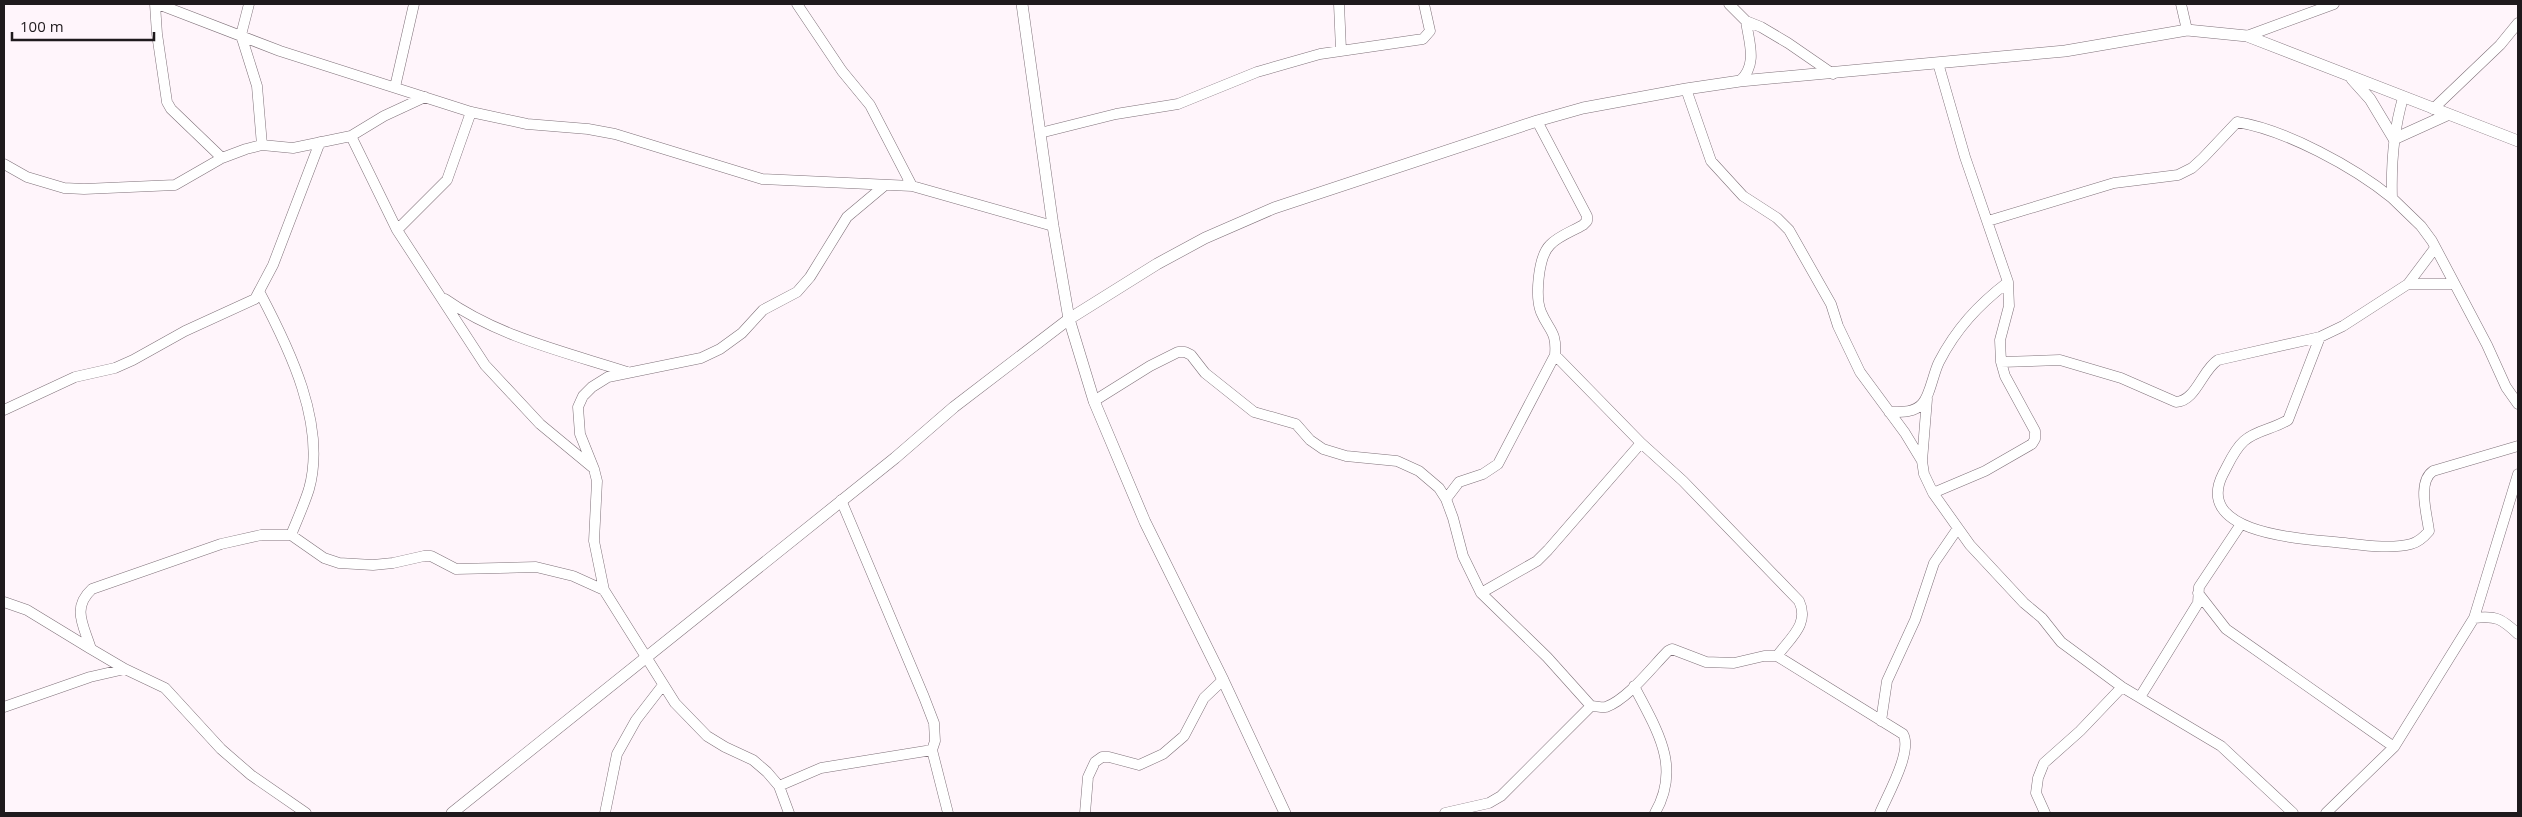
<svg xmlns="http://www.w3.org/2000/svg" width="2522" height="817" font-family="'Open Sans',sans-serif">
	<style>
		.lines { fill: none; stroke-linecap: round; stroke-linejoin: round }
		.minor-casing { stroke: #7f7179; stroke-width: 11 }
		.tertiary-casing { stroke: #7f7179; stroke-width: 12 }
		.minor { stroke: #fff; stroke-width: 10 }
		.tertiary { stroke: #fff; stroke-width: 11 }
	</style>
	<rect width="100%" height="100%" fill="#fff5fb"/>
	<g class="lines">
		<g class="minor-casing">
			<path id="minor" d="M155,4l2,30 10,68 4,7 51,49
				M158,4l122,47 191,61 56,12 61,5 27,5 147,45 150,7 141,40
				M249,4l-8,31 16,51 5,59
				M797,4l45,67 28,34 42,81
				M1339,4l2,46
				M1729,4l17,17 15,6 27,16 45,31
				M2181,4l6,26
				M2247,36l87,-32
				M1938,63l27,94 43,125 1,24 -9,34 1,22 59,-2 61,18 55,24c20,-1 26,-32 42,-42l102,-23 23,-11 65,-42 27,-36
				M1740,81c18,-17 9,-38 6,-60
				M395,87l19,-83
				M1686,89l25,72 32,35 34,22 12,12 42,74 7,22 22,46 45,61 17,28 2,13 9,19 37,52 54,58 18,15 19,24 61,45 99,59 72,67
				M2403,98c-10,34 -12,65 -11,100l29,28 11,15 55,104 19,42 12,17
				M2433,109l67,-64 18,-22
				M1040,133l76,-19 62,-10 79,-32 63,-18 103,-15 7,-8 -6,-27
				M351,136l46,94 88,135 55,59 52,43
				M4,164l23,13 37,11 20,1 91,-4 47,-27 24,-9 16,-4 31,3 58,-12 33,-20 41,-19
				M1988,221l126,-38 64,-8 14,-7 11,-10 34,-36c49,8 117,45 155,76
				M397,230l50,-50 24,-68
				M2408,284h46
				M260,293c29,55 67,132 49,196 -5,16 -12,31 -18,46
				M445,299c54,38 120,53 182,73
				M2320,337l-32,83c-14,9 -32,10 -44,21 -10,9 -15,22 -21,33 -30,59 77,65 111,68 23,2 55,8 77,2 8,-2 13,-7 18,-13 -2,-17 -12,-49 4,-60l85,-25
				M1094,401l56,-35 28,-14h7l6,3 14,18 49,39 42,12 14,16 13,9 23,7 51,5 22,10 20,17 7,11 7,19 10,38 18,37 66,64 44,49
				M4,410l71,-33 40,-9 18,-8 52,-29 70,-32 18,-34 47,-123
				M1889,412c11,0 25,1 33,-8 8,-8 11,-30 17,-42 17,-33 39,-57 69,-80
				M1641,443l42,38 116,120c11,23 -9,37 -22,55
				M1922,461l5,-62
				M1933,493l52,-22 47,-27 3,-5v-8l-30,-55 -4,-14
				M1446,499l13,-17 24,-8 15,-10 57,-109c2,-24 -6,-24 -14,-43 -6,-15 -3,-55 9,-67 8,-9 23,-14 33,-20l4,-4v-5l-50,-95
				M841,500l83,197 10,26 1,18 -3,9 16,63
				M1481,593l56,-32 11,-11 93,-107 -86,-88
				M2198,593l28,36 168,118
				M4,602l23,8 64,39
				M2474,618c22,-3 28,1 44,16
				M1634,686c22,43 48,80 21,127
				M2140,697l58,-94 1,-16 42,-63
				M4,707l86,-30 35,-8
				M1881,721l6,-40 28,-61 19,-57 24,-35
				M779,786l42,-18 111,-18
				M306,813l-55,-38 -30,-26 -56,-61 -40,-19 -34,-20c-7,-23 -20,-41 1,-60l129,-45 40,-9h30l33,23 15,5 34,2 20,-2 31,-7h7l25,13 80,-2 37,9 31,14
				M605,813l12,-59 19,-34 27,-35
				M789,813l-10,-27 -12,-14 -14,-12 -28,-13 -18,-11 -32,-33 -71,-113 -10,-49 3,-60 -3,-12 -14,-35 -2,-27 5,-11 9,-9 16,-10 93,-19 19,-9 22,-16 21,-23 34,-18 13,-15 37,-60 37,-31
				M1085,813l3,-36 7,-15 7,-5h7l30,8 24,-11 21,-18 20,-38 19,-18
				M1445,813l44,-10 12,-7 90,-90c5,0 11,2 15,1 22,-8 46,-40 62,-56l4,-2 34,13 28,1 30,-7h13l126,78c10,17 -16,62 -23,79
				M2045,813l-9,-20 2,-15 6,-15 36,-32 42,-44
				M2326,813l68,-66 80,-129 44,-144"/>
		</g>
		<g class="tertiary-casing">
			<path id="tertiary" d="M1022,4l31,222 16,93 25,82 51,121 78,158 62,133
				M2352,79l18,20 24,40 53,-24
				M452,813l443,-355 59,-51 115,-88 88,-55 48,-26 69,-30 263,-87 46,-13 103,-19 54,-8 325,-30 122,-21 60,6 271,105"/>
		</g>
		<use href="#minor" class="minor"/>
		<use href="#tertiary" class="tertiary"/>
	</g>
	<rect width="2522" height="817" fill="none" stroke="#1f1a1d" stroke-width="10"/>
	<path d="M12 32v8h142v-8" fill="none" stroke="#1f1a1d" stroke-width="2.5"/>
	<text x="20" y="32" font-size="15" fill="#1f1a1d" stroke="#fff5fb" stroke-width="4" paint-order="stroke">100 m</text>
</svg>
